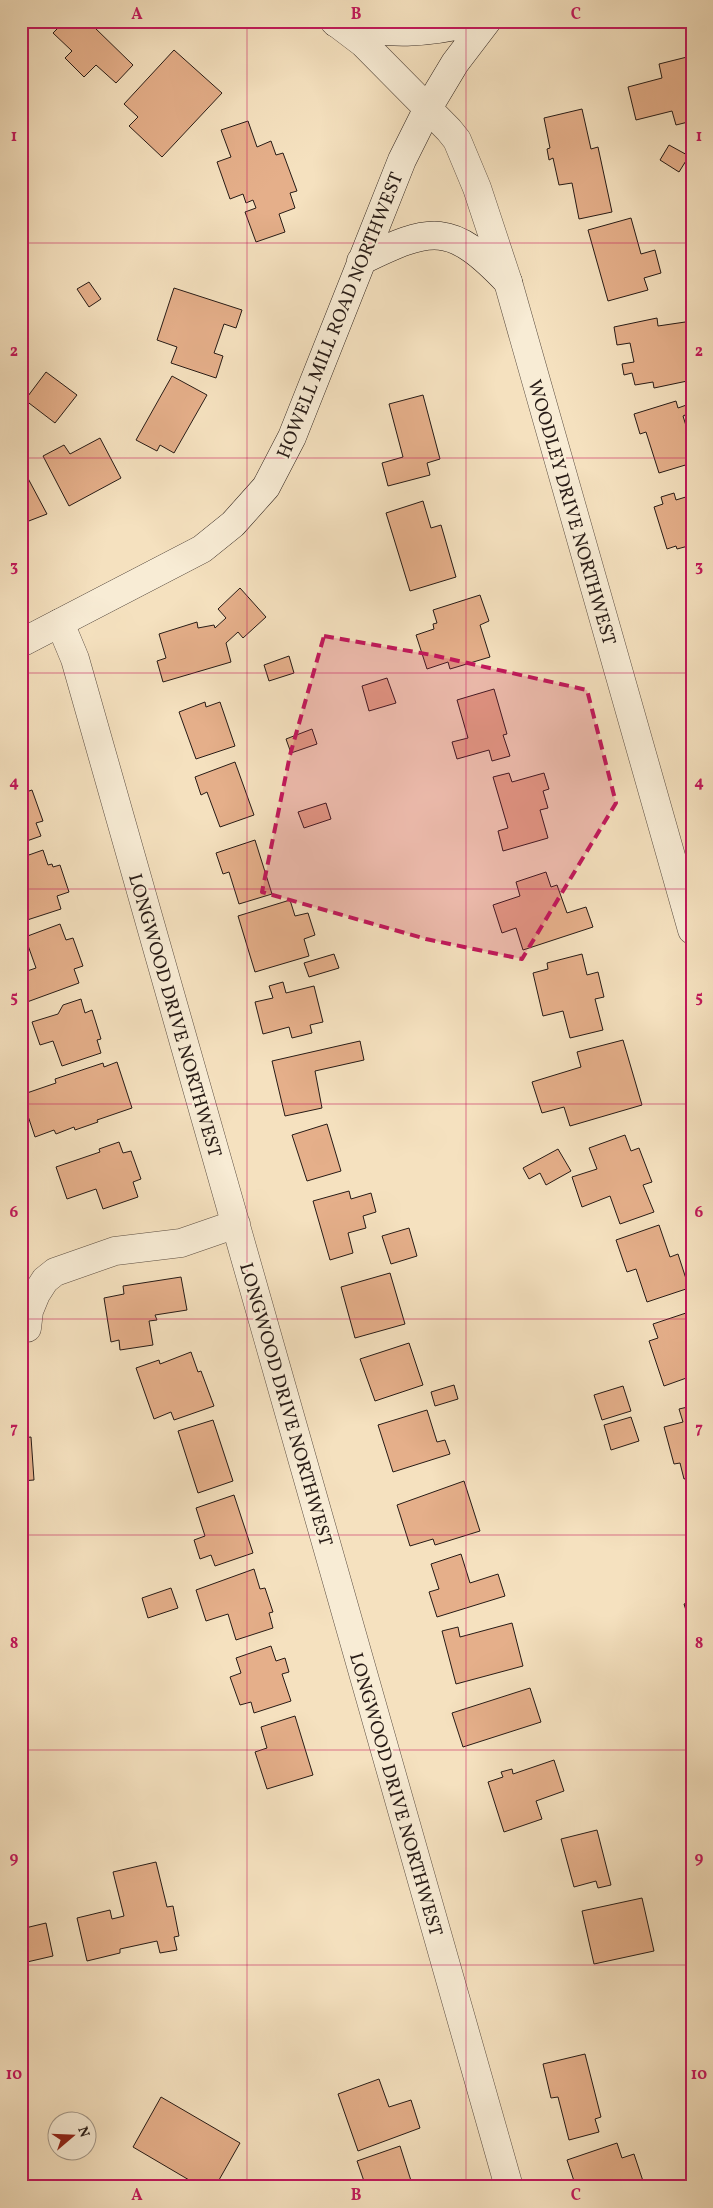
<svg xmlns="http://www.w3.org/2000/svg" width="713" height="2208" font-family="Vollkorn,serif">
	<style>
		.building { fill: #e5af8a; stroke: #271b16 }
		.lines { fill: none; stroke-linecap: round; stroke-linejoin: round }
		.minor-casing { stroke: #5a4c40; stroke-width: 29 }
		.secondary-casing { stroke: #271b16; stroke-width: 29 }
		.minor { stroke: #f8ecd5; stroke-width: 28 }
		.secondary { stroke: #f8ecd5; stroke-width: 28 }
		.marked { fill: #c2185b; fill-opacity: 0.2; stroke: #c2185b; stroke-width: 4; stroke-dasharray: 10 6; stroke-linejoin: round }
		.grid { fill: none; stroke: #c2185b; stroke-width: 1; stroke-opacity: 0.55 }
		.labels { text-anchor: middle; stroke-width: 4.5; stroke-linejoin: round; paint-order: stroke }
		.street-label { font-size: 19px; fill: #271b16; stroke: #f8ecd5 }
		.neatline { fill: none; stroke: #c2185b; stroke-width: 2 }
		.grid-label { font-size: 16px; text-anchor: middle; font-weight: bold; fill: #c2185b }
	</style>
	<rect width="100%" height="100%" fill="#f5e1bf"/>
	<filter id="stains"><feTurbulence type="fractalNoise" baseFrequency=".004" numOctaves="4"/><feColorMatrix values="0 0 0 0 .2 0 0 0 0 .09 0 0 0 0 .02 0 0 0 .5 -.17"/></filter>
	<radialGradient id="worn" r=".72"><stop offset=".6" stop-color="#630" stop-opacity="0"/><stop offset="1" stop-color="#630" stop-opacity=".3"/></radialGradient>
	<path class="building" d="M65,21h35l-6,6 39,38 -17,18 -20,-18 -12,12 -19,-19 7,-7 -19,-18z
		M685,21h7v20z
		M174,50l48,43 -60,64 -33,-31 9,-9 -14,-13z
		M687,57l5,19v45l-16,4 -4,-14 -36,9 -8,-33 34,-9 -3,-14z
		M582,109l9,40 7,-2 14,65 -33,7 -7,-36 -13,2 -6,-27 -4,2 -2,-11 3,-1 -6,-30z
		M248,121l9,26 14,-6 5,14 7,-2 14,38 -7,2 5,15 -16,6 6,18 -29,10 -11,-30 11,-4 -3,-8 -7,3 -3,-9 -13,5 -13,-37 14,-5 -10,-27z
		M669,145l20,11 -10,16 -19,-12z
		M631,218l10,36 14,-4 6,23 -17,5 4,12 -40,11 -20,-71z
		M89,282l12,17 -12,8 -12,-18z
		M174,288l68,22 -6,18 -12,-4 -10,29 9,3 -7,22 -45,-15 6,-16 -20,-7z
		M657,318l1,8 34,-5v59l-38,8 -1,-6 -18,3 -3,-12 -8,2 -2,-11 12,-2 -4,-19 -13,2 -3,-18z
		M46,372l31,23 -22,28 -30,-23z
		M172,376l35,19 -33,58 -14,-8 -3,6 -21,-11z
		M423,395l17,64 -13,4 3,12 -42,11 -6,-23 21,-6 -14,-53z
		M676,401l2,7 14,-5v28h-3l-4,-16 -2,1 9,29v18l-33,10 -13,-41 -6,2 -6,-20z
		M100,438l21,40 -52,28 -26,-50 21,-11 6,9z
		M23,469l24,45 -26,10v-54z
		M692,488v57l-15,4 -1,-3 -9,3 -13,-42 9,-3 -2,-7 13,-4 2,7 13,-4 -2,-6z
		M423,501l8,27 10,-3 15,52 -46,14 -24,-78z
		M240,588l26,29 -23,21 -5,-6 -12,11 5,19 -68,20 -6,-21 9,-3 -7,-24 38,-12 1,6 16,-3 1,3 11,-10 -8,-9z
		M480,595l9,26 -9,4 10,32 -40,12 -2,-7 -21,7 -11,-34 18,-6 -1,-5 4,-1 -4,-13z
		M289,656l5,17 -25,8 -5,-16z
		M387,678l9,25 -27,8 -7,-25z
		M494,689l13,45 -4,1 7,21 -18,5 -3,-11 -32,9 -5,-17 16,-4 -11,-38z
		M205,702l1,5 14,-5 15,44 -39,13 -17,-47z
		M312,729l5,15 -26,9 -5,-14z
		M235,762l19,53 -34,12 -13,-35 -6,3 -6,-18z
		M509,773l3,9 32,-9 5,16 -6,2 5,17 -8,2 8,28 -45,13 -5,-20 10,-3 -15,-51z
		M22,780l4,12 6,-2 11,31 -7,2 5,13 -20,7z
		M326,803l5,16 -27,9 -6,-16z
		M255,840l17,54 -33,10 -10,-32 -6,2 -7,-21z
		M43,850l5,15 4,-1 1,3 7,-2 9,27 -12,4 4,13 -40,13v-56l7,-2 -2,-8z
		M546,872l5,15 6,-2 10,28 19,-6 7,20 -70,23 -7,-22 -14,5 -9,-28 27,-9 -4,-14z
		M290,900l5,16 13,-3 7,22 -11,4 5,17 -54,16 -17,-56z
		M60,924l6,16 7,-2 10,28 -9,3 5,14 -52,19 -6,-17v-12l15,-5 -11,-31z
		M334,954l5,14 -30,9 -5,-14z
		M582,954l5,21 11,-3 6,25 -9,2 8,31 -33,8 -7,-27 -20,5 -10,-43 15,-4 -1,-6z
		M283,982l3,11 28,-7 9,36 -13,3 2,8 -20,5 -3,-11 -26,7 -8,-32 18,-4 -4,-12z
		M81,999l4,14 7,-3 9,29 -4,1 4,13 -39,13 -9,-25 -13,4 -8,-23 26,-8 5,-9z
		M623,1040l19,65 -72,21 -6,-19 -22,6 -10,-31 49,-15 -4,-15z
		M360,1041l4,19 -49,11 7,37 -37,8 -13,-55z
		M117,1062l15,46 -35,12 1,2 -23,8 -1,-3 -18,7 -2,-4 -19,7 -14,-42 35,-12 -1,-4 48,-16 1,4z
		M327,1124l14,47 -34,10 -15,-46z
		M625,1135l6,16 8,-3 13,34 -9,3 11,27 -34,12 -10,-28 -28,11 -10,-30 25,-8 -8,-21z
		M119,1142l4,11 8,-2 10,28 -8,3 5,15 -35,12 -7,-20 -29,10 -11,-32 44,-15 -1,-3z
		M558,1149l13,22 -25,14 -6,-12 -11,6 -6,-11z
		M349,1191l2,8 20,-6 5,19 -13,4 3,12 -18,5 5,20 -23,7 -17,-59z
		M659,1225l11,32 8,-3 11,34 -42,14 -11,-33 -9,3 -11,-32z
		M409,1228l8,28 -26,8 -9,-28z
		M390,1273l15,51 -50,14 -14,-51z
		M181,1277l6,33 -32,5 2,5 -8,1 4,24 -33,5 -1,-10 -8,2 -7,-44 20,-4 -1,-8z
		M692,1311v65l-28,10 -15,-45 9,-3 -5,-14z
		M409,1343l14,42 -48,16 -15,-42z
		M191,1352l7,20 3,-1 13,35 -40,14 -3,-8 -17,7 -18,-51 23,-8 1,4z
		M454,1385l4,14 -23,7 -4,-14z
		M623,1386l8,25 -29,9 -8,-25z
		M692,1406v71l-8,2 -4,-16 -6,1 -10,-37 19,-5 -4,-13z
		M427,1410l10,32 8,-2 5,14 -57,18 -15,-47z
		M631,1417l8,24 -28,9 -7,-25z
		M213,1420l20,61 -35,12 -20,-62z
		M31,1437l3,43 -13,1v-43z
		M464,1481l16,50 -45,14 -2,-6 -23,7 -13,-41z
		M234,1495l19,58 -38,13 -4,-11 -11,4 -6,-19 11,-4 -9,-28z
		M461,1554l9,29 28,-9 7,22 -68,21 -8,-25 10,-3 -8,-25z
		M254,1569l6,20 5,-1 8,24 -4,1 4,15 -37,12 -8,-26 -22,7 -10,-31z
		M171,1588l7,20 -30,10 -6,-20z
		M692,1601v22h-2l-6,-19z
		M512,1623l11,43 -67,18 -14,-53 16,-4 2,10z
		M271,1646l5,15 9,-3 4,14 -7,2 9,27 -37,12 -3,-11 -11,3 -10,-28 11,-4 -5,-15z
		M530,1688l11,34 -78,25 -11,-34z
		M295,1716l18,59 -46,14 -12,-37 12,-4 -6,-21z
		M554,1760l10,31 -28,10 6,18 -38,13 -16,-50 15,-5 -2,-5 11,-3 1,5z
		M597,1830l14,55 -13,3 -2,-7 -22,6 -13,-48z
		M156,1862l11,45 6,-1 6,30 -5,1 3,13 -17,3 -3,-12 -37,8v4l-33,8 -10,-43 33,-8 2,9 12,-3 -11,-44z
		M642,1898l12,53 -60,13 -12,-53z
		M46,1923l7,33 -26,6 -6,-23v-10z
		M585,2054l16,63 -6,2 4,13 -30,8 -11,-43 -7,1 -8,-34z
		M379,2079l10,28 22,-7 9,28 -62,23 -20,-57z
		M161,2097l79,46 -25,44h-14l-68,-40z
		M617,2143l5,15 12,-4 11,33h-69l-9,-27z
		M400,2146l13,41h-47l-9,-26z"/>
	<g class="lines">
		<g class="minor-casing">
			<path id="minor" d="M334,21l29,22 86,87 8,10 20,48 31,94 184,648
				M60,623l15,36 434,1528
				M27,1328l2,-17 7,-17 9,-14 10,-8 60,-21 66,-8 55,-19"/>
		</g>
		<g class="secondary-casing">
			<path id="secondary" d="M336,23c53,13 90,11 143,-2
				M361,261c71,-35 90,-39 147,21
				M21,643l181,-94 31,-25 33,-37 26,-50 110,-277 26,-52 27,-45 32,-42"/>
		</g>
		<use href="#minor" class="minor"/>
		<use href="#secondary" class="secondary"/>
	</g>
	<path class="marked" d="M324,636l108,19 155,35 29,113 -94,156 -96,-20 -164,-47 28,-137z"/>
	<path class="grid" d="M247,21v2166M466,21v2166M21,243h671M21,458h671M21,673h671M21,889h671M21,1104h671M21,1319h671M21,1535h671M21,1750h671M21,1965h671"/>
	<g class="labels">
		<g class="street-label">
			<text transform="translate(339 315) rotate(-68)" y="7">HOWELL MILL ROAD NORTHWEST</text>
			<text transform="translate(573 512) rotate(74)" y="7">WOODLEY DRIVE NORTHWEST</text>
			<text transform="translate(176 1015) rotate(74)" y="7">LONGWOOD DRIVE NORTHWEST</text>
			<text transform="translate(287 1404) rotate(74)" y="7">LONGWOOD DRIVE NORTHWEST</text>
			<text transform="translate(397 1794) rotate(74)" y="7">LONGWOOD DRIVE NORTHWEST</text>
		</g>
	</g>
	<rect width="713" height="2208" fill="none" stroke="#f5e1bf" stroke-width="55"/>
	<g transform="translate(72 2136) rotate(71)"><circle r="24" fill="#f8ecd5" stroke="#a49889"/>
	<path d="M0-4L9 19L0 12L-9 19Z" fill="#8f2418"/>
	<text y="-8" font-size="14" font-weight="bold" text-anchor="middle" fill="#271b16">N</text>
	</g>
	<rect x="28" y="28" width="658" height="2152" class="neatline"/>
	<g class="grid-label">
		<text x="137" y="19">A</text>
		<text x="356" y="19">B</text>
		<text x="576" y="19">C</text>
		<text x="14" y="141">1</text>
		<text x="699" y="141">1</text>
		<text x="14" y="356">2</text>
		<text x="699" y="356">2</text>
		<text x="14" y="571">3</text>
		<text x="699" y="571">3</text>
		<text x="14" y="787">4</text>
		<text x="699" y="787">4</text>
		<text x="14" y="1002">5</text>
		<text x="699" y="1002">5</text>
		<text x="14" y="1217">6</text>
		<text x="699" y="1217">6</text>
		<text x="14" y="1433">7</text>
		<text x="699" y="1433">7</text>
		<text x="14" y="1648">8</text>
		<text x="699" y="1648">8</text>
		<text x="14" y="1863">9</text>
		<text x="699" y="1863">9</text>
		<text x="14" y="2079">10</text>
		<text x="699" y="2079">10</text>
		<text x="137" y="2200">A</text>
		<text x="356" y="2200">B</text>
		<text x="576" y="2200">C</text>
	</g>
	<rect width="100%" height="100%" filter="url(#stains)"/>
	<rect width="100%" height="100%" fill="url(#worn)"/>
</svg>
